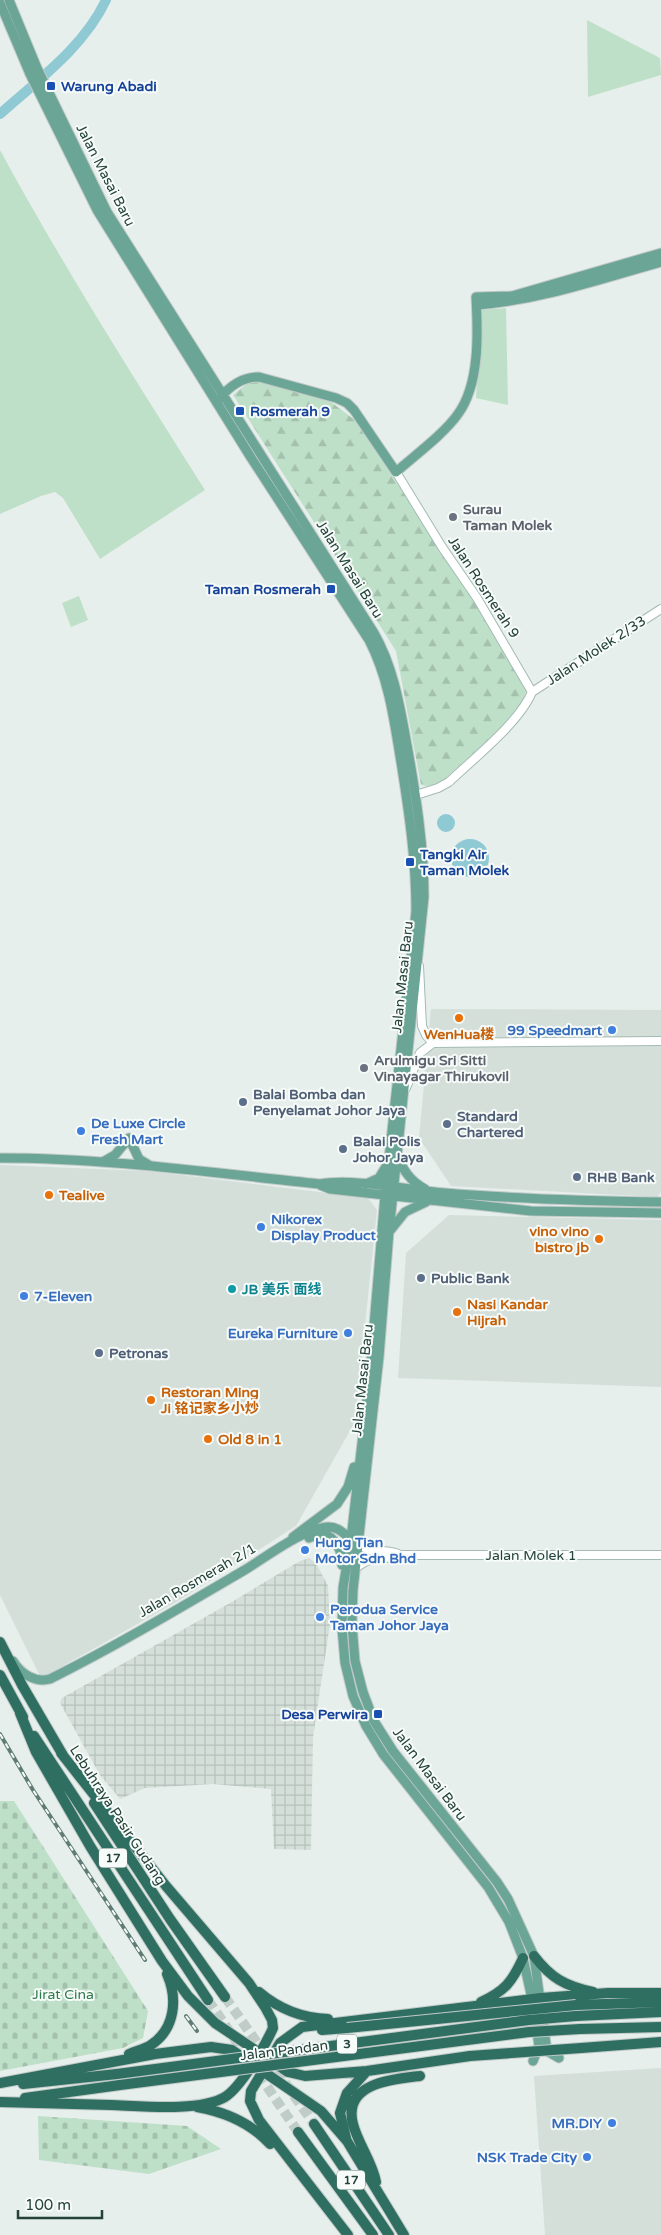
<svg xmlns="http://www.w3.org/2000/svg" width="661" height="2235" font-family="'Varela Round','Noto Sans SC',sans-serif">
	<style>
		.built { fill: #d4dfda }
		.industrial { fill: url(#industrial-grid) }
		.green { fill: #bfe0c8 }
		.forest { fill: url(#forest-firs) }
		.cemetery { fill: url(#cemetery-stones) }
		.water { fill: #8ec9d4 }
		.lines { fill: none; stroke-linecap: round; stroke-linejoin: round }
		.river { stroke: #8ec9d4; stroke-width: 10 }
		.highway-tunnel { stroke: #bfccc8; stroke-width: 10; stroke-dasharray: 10 5; stroke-linecap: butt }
		.secondary-casing { stroke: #a4bbb3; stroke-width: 10 }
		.primary-casing { stroke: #c2cac8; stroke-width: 11 }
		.highway-casing { stroke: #c2cac8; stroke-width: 12 }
		.secondary { stroke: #fff; stroke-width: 8 }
		.primary { stroke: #6aa596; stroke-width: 9 }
		.highway { stroke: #2f6f62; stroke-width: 10 }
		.rail-casing { stroke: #5f7d75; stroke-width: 4 }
		.rail { stroke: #f7fbf9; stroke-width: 2; stroke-dasharray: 5.5; stroke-linecap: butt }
		.highway-bridge-casing { stroke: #c2cac8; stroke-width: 12; stroke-linecap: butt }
		.highway-bridge { stroke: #2f6f62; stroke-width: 10 }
		.transit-dot { fill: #1a4fb4; stroke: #f7fbf9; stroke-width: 2 }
		.worship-dot { fill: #6b7280; stroke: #f7fbf9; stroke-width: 2 }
		.food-dot { fill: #e8710a; stroke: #f7fbf9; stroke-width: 2 }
		.shop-dot { fill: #3f7fe0; stroke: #f7fbf9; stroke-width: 2 }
		.service-dot { fill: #5c6f8a; stroke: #f7fbf9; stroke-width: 2 }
		.culture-dot { fill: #0f9aa8; stroke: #f7fbf9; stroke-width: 2 }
		.labels { text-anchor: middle; stroke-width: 4; stroke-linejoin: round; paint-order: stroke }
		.shield { fill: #f7fbf9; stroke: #637a73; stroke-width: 1 }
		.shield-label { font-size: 12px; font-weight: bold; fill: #24423a }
		.transit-label { font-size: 14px; font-weight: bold; fill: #164399; stroke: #f7fbf9; text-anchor: start }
		.street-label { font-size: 14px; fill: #24423a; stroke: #f7fbf9 }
		.worship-label { font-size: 14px; font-weight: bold; fill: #5b616d; stroke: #f7fbf9; text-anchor: start }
		.shop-label { font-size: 14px; font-weight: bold; fill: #366cbe; stroke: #f7fbf9; text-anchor: start }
		.food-label { font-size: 14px; font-weight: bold; fill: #c56008; stroke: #f7fbf9; text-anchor: start }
		.service-label { font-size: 14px; font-weight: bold; fill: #4e5e75; stroke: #f7fbf9; text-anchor: start }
		.culture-label { font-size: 14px; font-weight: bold; fill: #0d838f; stroke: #f7fbf9; text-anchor: start }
		.park-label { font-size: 14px; fill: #2d7a4b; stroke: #f7fbf9 }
	</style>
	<defs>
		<pattern id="industrial-grid" width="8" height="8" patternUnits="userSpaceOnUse" patternTransform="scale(1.25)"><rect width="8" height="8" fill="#d4dfda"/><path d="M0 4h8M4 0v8" fill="none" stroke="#b6c1bc"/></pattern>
		<pattern id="forest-firs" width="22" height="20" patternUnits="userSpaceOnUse" patternTransform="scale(1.25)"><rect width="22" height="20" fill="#bfe0c8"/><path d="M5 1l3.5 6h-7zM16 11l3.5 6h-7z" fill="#a4c1ad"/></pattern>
		<pattern id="cemetery-stones" width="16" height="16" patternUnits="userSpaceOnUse" patternTransform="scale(1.25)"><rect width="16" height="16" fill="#bfe0c8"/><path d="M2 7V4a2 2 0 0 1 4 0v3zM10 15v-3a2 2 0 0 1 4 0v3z" fill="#a4c1ad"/></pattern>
	</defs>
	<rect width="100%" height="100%" fill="#e6efeb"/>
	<path class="built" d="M431,1009l230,1v182l-4,5 -206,-11 -32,-48z
		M0,1165l147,6 221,27 9,12 -22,212 -59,104 -118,75 -131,74 -8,-1 -39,-79z
		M449,1215l212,5v167l-263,-9 8,-125z
		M661,2068v167h-116l-11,-159z"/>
	<path class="industrial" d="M309,1558l7,5 12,23 2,38 -17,113 -2,113 -37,-1 -3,-60 -58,-5 -68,4 -25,11 -20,-24 -40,-72 2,-5 168,-95 70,-42z"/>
	<path class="green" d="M587,20l73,38 1,17 -73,22z
		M0,150c63,116 134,228 205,340l-105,69 -37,-61 -8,-6 -14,4 -41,18z
		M506,308l2,97 -32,-7 5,-88z
		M79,596l9,24 -17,7 -9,-24z"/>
	<path class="forest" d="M249,382h14l68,20 25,19 139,211 32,56 -4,13 -15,21 -69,62 -13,2 -5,-1 -25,-134 -163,-256z"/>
	<path class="cemetery" d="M0,1801h14l134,210 -5,27 -20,10 -123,23z
		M38,2116l149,10 34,23 -72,25 -110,-14z"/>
	<path class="water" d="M437 823a9 9 0 1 1 18 0a9 9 0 1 1-18 0Z
		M451 858a19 19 0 1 1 38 0a19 19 0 1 1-38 0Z"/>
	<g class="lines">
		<path class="river" d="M0,114c38,-34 84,-67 106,-114"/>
		<path class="highway-tunnel" d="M225,1997l89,127
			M208,2000l90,132"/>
		<g class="secondary-casing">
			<path id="secondary" d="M396,472l46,75 35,51 55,94
				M532,692l129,-83
				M416,795l22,-7 11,-6c25,-24 70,-59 83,-90
				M419,966l3,60 4,9 7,8
				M406,1088l14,-35 13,-10 228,-2
				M359,1543c9,13 29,4 41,12
				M356,1568c18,-15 25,-6 44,-13h261"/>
		</g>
		<g class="primary-casing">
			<path id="primary" d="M9,0l28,68 70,144 267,421c20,35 26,74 33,112 9,50 17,101 17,152l-35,335 -10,125 -26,233 -1,34 3,37 8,31 11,29 19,30 104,131 11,17 26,57 13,95 12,7
				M0,3l30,71 67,136 153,246 119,184c20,39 25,80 32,122 8,50 15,98 15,149l-31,284 -15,178 -19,166 -8,49 -1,40 3,35 8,33 13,30 17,28 105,133 21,35 14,36 9,41 7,47 -6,15
				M477,305c63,-5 123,-26 184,-43
				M220,398c10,-12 23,-21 39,-21l77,21 11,5 7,7 42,62c18,-16 48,-38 62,-58 22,-30 20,-82 18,-117l36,-1 149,-43
				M397,1156c7,15 13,25 28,33
				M0,1158c107,0 213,15 320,26 33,-6 89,6 125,9 72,6 143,8 216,9
				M103,1162l12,-7 14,-17 10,21 10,6
				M366,1184l13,-6 8,-13
				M320,1185l10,4 201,22 130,2
				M389,1232l16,-20 21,-10
				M293,1537l44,-33 11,-17 6,-20
				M309,1538c22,-11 33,8 33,27
				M13,1661c8,13 22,22 37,18 66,-33 130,-71 193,-108 22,-13 59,-42 84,-44 12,-1 17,8 26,13"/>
		</g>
		<g class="highway-casing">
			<path id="highway" d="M0,1642l22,43 42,72
				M0,1675l23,42
				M20,1713l16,39 54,94 72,115 26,35 27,27 73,49 17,4 62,-5 103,-15
				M34,1736l174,264
				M94,1803l76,116 55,78
				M534,1956c17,22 31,30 59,36
				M259,1992c20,17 42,26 69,27
				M481,2002c24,-11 31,-20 42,-44
				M576,2005l85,-3
				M576,2016l85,-4
				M580,2029l81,-2
				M322,2030l25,-2
				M581,2048l80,-6
				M129,2054c7,-3 16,-5 22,-9 24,-16 27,-46 16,-71
				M0,2083l155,-29 56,-7 21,3 89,61 26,30 57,94
				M23,2084l94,-10
				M25,2098l95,-13
				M0,2102c37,1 74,2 111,3 30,1 89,7 114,-8 16,-10 40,-51 48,-69l-1,-8 -7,-13 -16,-24 -83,-97 -105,-133
				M197,2107c28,5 53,15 73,37
				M314,2124l75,111
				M298,2132l75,103
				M346,2138l-6,-25 7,-20 20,-22
				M376,2182c-4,-21 -18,-38 -23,-58 -11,-41 40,-45 67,-48
				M348,2235l-89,-115 -9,-19 1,-10 29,-48 22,-16 239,-29 67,-5h53"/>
		</g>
		<use href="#secondary" class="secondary"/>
		<use href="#primary" class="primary"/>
		<use href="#highway" class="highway"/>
		<g class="rail-casing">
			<path id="rail" d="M0,1734l33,56 112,170
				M186,2016l11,15"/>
		</g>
		<use href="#rail" class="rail"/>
		<g class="highway-bridge-casing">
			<path id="highway-bridge" d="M347,2028l229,-23
				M470,2056l111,-8
				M117,2074l412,-54 47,-4
				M120,2085l409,-53 51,-3"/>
		</g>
		<use href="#highway-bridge" class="highway-bridge"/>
	</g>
	<g class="transit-dot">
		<rect x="46" y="81" width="10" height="10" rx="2.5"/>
		<rect x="235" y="406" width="10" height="10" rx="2.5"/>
		<rect x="326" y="584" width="10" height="10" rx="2.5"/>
		<rect x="405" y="857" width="10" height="10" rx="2.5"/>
		<rect x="373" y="1709" width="10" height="10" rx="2.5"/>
	</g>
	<g class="worship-dot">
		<circle cx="453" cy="517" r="5"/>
		<circle cx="364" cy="1068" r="5"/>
	</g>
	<g class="food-dot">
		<circle cx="459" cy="1018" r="5"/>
		<circle cx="49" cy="1195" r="5"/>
		<circle cx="599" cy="1239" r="5"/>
		<circle cx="457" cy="1312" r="5"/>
		<circle cx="151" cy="1400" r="5"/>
		<circle cx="208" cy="1439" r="5"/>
	</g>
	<g class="shop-dot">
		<circle cx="612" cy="1030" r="5"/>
		<circle cx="81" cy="1131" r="5"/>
		<circle cx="261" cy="1227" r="5"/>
		<circle cx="24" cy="1296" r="5"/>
		<circle cx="348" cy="1333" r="5"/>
		<circle cx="305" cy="1550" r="5"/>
		<circle cx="320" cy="1617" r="5"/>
		<circle cx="612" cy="2123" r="5"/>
		<circle cx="587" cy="2157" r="5"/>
	</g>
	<g class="service-dot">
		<circle cx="243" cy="1102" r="5"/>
		<circle cx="447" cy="1124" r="5"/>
		<circle cx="343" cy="1149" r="5"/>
		<circle cx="577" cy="1177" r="5"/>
		<circle cx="421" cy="1278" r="5"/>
		<circle cx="99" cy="1353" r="5"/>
	</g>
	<circle class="culture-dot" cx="232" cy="1289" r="5"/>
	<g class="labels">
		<g class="shield">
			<rect x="99" y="1848.5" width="28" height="19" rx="4"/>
			<rect x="337" y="2034.5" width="20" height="19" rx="4"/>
			<rect x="337" y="2170.5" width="28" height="19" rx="4"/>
		</g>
		<g class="shield-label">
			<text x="113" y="1862">17</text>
			<text x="347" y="2048">3</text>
			<text x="351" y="2184">17</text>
		</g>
		<g class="transit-label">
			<text x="61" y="91">Warung Abadi</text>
			<text x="250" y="416">Rosmerah 9</text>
			<text x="321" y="594" text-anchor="end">Taman Rosmerah</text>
			<text x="420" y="859">Tangki Air<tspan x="420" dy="16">Taman Molek</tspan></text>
			<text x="368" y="1719" text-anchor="end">Desa Perwira</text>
		</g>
		<g class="street-label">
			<text transform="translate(106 175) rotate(63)" y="5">Jalan Masai Baru</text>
			<text transform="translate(350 569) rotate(58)" y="5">Jalan Masai Baru</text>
			<text transform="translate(484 587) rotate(57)" y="5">Jalan Rosmerah 9</text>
			<text transform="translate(596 650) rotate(-33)" y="5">Jalan Molek 2/33</text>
			<text transform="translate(402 977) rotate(-84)" y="5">Jalan Masai Baru</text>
			<text transform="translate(362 1380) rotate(-84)" y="5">Jalan Masai Baru</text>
			<text x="531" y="1560">Jalan Molek 1</text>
			<text transform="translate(197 1580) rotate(-30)" y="5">Jalan Rosmerah 2/1</text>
			<text transform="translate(430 1774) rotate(53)" y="5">Jalan Masai Baru</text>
			<text transform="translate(118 1815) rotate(57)" y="5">Lebuhraya Pasir Gudang</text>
			<text transform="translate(284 2050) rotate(-7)" y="5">Jalan Pandan</text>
		</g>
		<g class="worship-label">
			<text x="463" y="514">Surau<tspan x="463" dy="16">Taman Molek</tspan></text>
			<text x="374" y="1065">Arulmigu Sri Sitti<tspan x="374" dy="16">Vinayagar Thirukovil</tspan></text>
		</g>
		<g class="shop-label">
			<text x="602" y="1035" text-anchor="end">99 Speedmart</text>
			<text x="91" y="1128">De Luxe Circle<tspan x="91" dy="16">Fresh Mart</tspan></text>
			<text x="271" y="1224">Nikorex<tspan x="271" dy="16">Display Product</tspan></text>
			<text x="34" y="1301">7-Eleven</text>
			<text x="338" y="1338" text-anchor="end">Eureka Furniture</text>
			<text x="315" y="1547">Hung Tian<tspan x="315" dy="16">Motor Sdn Bhd</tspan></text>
			<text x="330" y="1614">Perodua Service<tspan x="330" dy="16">Taman Johor Jaya</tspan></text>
			<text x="602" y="2128" text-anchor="end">MR.DIY</text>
			<text x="577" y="2162" text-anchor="end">NSK Trade City</text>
		</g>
		<g class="food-label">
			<text x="459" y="1039" text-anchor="middle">WenHua楼</text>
			<text x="59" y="1200">Tealive</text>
			<text x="589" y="1236" text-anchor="end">vino vino<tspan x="589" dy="16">bistro jb</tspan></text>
			<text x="467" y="1309">Nasi Kandar<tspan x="467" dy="16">Hijrah</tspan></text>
			<text x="161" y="1397">Restoran Ming<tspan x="161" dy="16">Ji 铭记家乡小炒</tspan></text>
			<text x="218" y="1444">Old 8 in 1</text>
		</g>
		<g class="service-label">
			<text x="253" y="1099">Balai Bomba dan<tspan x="253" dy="16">Penyelamat Johor Jaya</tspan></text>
			<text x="457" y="1121">Standard<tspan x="457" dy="16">Chartered</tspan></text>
			<text x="353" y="1146">Balai Polis<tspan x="353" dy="16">Johor Jaya</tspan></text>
			<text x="587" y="1182">RHB Bank</text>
			<text x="431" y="1283">Public Bank</text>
			<text x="109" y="1358">Petronas</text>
		</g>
		<g class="culture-label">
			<text x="242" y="1294">JB 美乐 面线</text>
		</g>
		<g class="park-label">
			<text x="63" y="1999">Jirat Cina</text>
		</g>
	</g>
	<path d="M18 2210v8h84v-8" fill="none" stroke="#24423a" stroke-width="2.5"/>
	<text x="25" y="2210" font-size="15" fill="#24423a" stroke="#f7fbf9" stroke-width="4" paint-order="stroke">100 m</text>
</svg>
